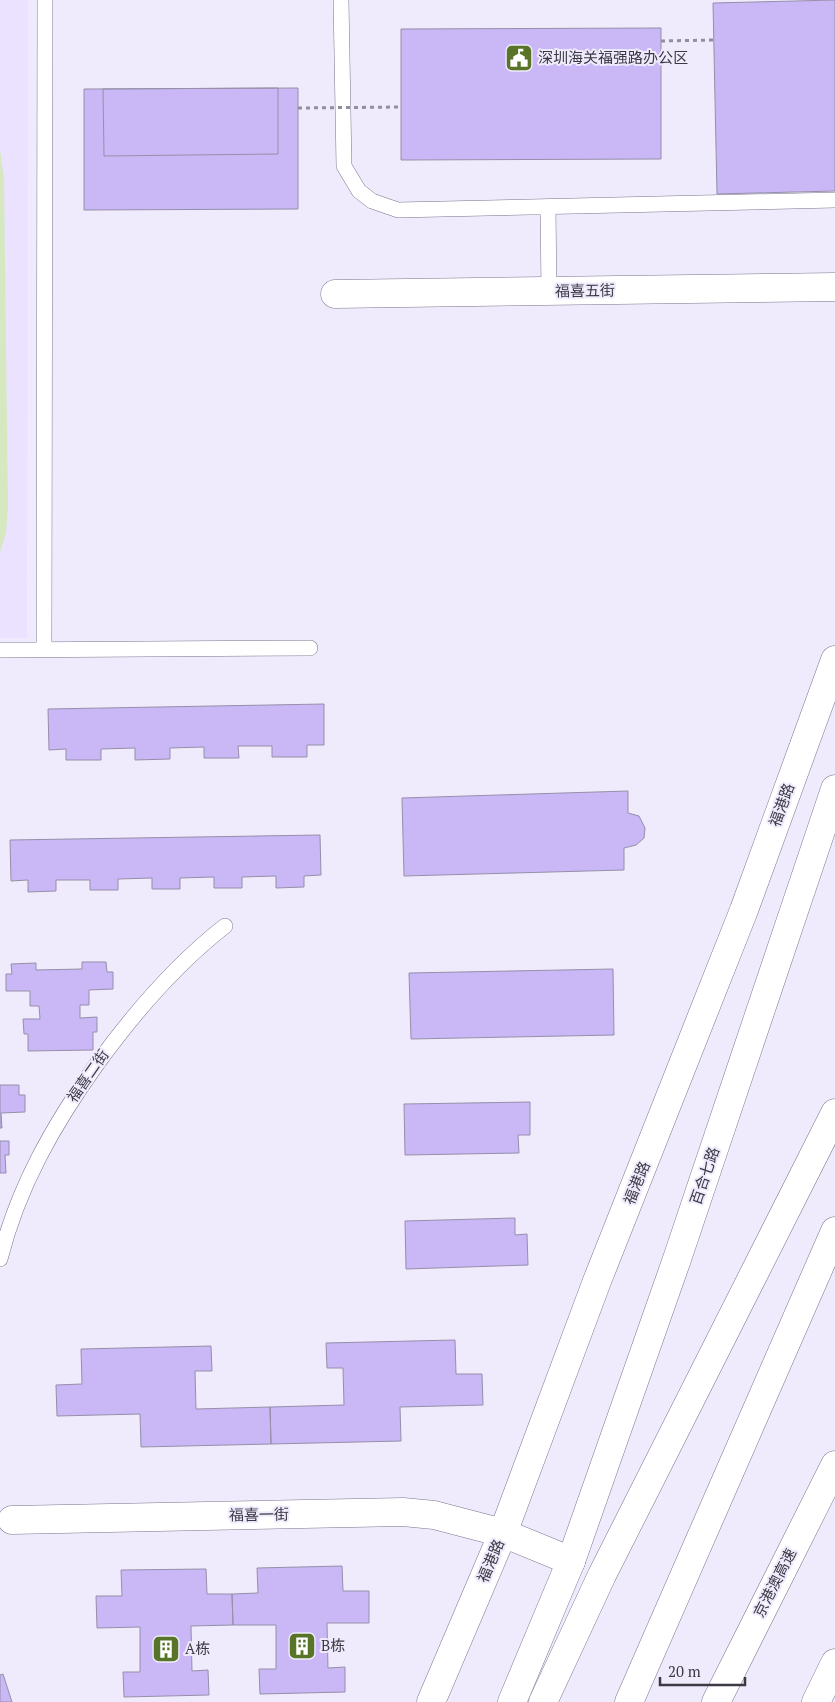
<svg xmlns="http://www.w3.org/2000/svg" width="835" height="1702" font-family="'PT Serif','Noto Sans SC',serif">
	<style>
		.built { fill: #eae2ff }
		.green { fill: #d6e8bf }
		.building { fill: #c9b7f6; stroke: #968fa9 }
		.lines { fill: none; stroke-linecap: round; stroke-linejoin: round }
		.lane-casing { stroke: #7b758e; stroke-width: 16 }
		.street-casing { stroke: #7b758e; stroke-width: 29 }
		.secondary-casing { stroke: #7b758e; stroke-width: 29 }
		.primary-casing { stroke: #7b758e; stroke-width: 29 }
		.highway-casing { stroke: #7b758e; stroke-width: 29 }
		.path { stroke: #928e9c; stroke-width: 3; stroke-dasharray: 4 4; stroke-linecap: butt }
		.lane { stroke: #fff; stroke-width: 15 }
		.street { stroke: #fff; stroke-width: 28 }
		.secondary { stroke: #fff; stroke-width: 28 }
		.primary { stroke: #fff; stroke-width: 28 }
		.highway { stroke: #fff; stroke-width: 28 }
		.path-bridge { stroke: #928e9c; stroke-width: 3; stroke-dasharray: 4 4; stroke-linecap: butt }
		.labels { text-anchor: middle; stroke-width: 4; stroke-linejoin: round; paint-order: stroke }
		.poi-label { font-size: 15px; fill: #3c3944; stroke: #efebfc; text-anchor: start }
		.street-label { font-size: 15px; fill: #3c3944; stroke: #efebfc }
	</style>
	<rect width="100%" height="100%" fill="#efebfc"/>
	<path class="built" d="M0,0h28l-1,638h-27z"/>
	<path class="green" d="M0,149l4,31 4,327 -2,26 -6,19z"/>
	<path class="building" d="M835,0v191l-118,3 -4,-191z
		M661,28v131l-260,1v-131z
		M278,88v66l-174,2 -1,-67z
		M298,88v121l-214,1v-121z
		M324,704v41h-17v12h-35v-11h-34l1,12h-35v-11l-34,1v11l-35,1v-12l-34,1v11h-35v-11l-17,1 -1,-41z
		M628,791v22l11,3 6,12 -1,10 -8,7 -12,3v22l-220,6 -2,-78z
		M320,835l1,40 -17,1v11l-28,1v-12l-34,1v11h-28v-11l-34,1v11h-28v-11l-34,1v11h-28v-10h-34v11l-28,1v-12l-17,1 -1,-41z
		M82,962h24l1,10h6v17l-24,1v15h-9v13l17,-1v15h-4v18l-65,1v-17h-4l-1,-15h17l-1,-13h-9v-15h-24v-17h6l-1,-10 25,-1v7l46,-1z
		M613,969l1,66 -203,4 -2,-66z
		M0,1085h19v10h6v17l-24,1 1,15h-2z
		M530,1102v33h-12l1,18 -114,2 -1,-51z
		M0,1141h9v14h-4l1,18h-6z
		M515,1218v17l12,-1 1,31 -122,4 -1,-48z
		M455,1340l1,34h26l1,31 -83,2 1,34 -130,3 -1,-37 74,-2 -1,-37h-16l-1,-25z
		M211,1346l1,25h-17l1,38 74,-2 1,37 -130,3 -1,-33 -83,2 -1,-31 26,-1 -1,-35z
		M342,1566l1,25h26v32h-42l1,45 17,-1v25l-85,2 -1,-25h17v-44h-43l-1,-31 26,-1 -1,-25z
		M206,1569l1,25h25l1,31 -42,1 1,45 16,-1 1,25 -85,2 -1,-25h17v-45l-43,1 -1,-32h26l-1,-26z
		M3,1674l9,28h-12v-27z"/>
	<g class="lines">
		<g class="lane-casing">
			<path id="lane" d="M341,0l3,166 15,25 13,10 26,9 437,-10
				M548,207l1,85
				M0,650l310,-2
				M44,650l1,-650
				M0,1259c18,-72 54,-135 97,-195 37,-51 78,-99 128,-138"/>
		</g>
		<g class="street-casing">
			<path id="street" d="M335,294l500,-7
				M12,1520l391,-8 31,3 69,18 68,28
				M431,1702l72,-169 94,-252 147,-371 91,-250"/>
		</g>
		<g class="secondary-casing">
			<path id="secondary" d="M571,1561l106,-302 158,-470"/>
		</g>
		<g class="primary-casing">
			<path id="primary" d="M543,1702l59,-127 233,-462"/>
		</g>
		<g class="highway-casing">
			<path id="highway" d="M512,1702l59,-141
				M629,1702l206,-471
				M716,1702l119,-237
				M816,1702l19,-39"/>
		</g>
		<path class="path" d="M661,41l53,-1"/>
		<use href="#lane" class="lane"/>
		<use href="#street" class="street"/>
		<use href="#secondary" class="secondary"/>
		<use href="#primary" class="primary"/>
		<use href="#highway" class="highway"/>
		<path class="path-bridge" d="M298,108l103,-1"/>
	</g>
	<defs>
		<g id="civic-square" transform="scale(1.4375)"><rect x="-9" y="-9" width="18" height="18" rx="4" fill="#577428" stroke="#efebfc"/><path d="M-.6-6.5H3V-4.5H.6V-3L4-1V1h2V6H-6V1h2V-1L-.6-3ZM-1.2 2.5V6h2.4V2.5Z" fill="#fff"/></g>
		<g id="building-square" transform="scale(1.4375)"><rect x="-9" y="-9" width="18" height="18" rx="4" fill="#577428" stroke="#efebfc"/><path d="M-4-6H4V6H1V3H-1V6H-4ZM-2.5-4.3h1.7v1.8h-1.7ZM.8-4.3h1.7v1.8H.8ZM-2.5-1h1.7V.8h-1.7ZM.8-1h1.7V.8H.8Z" fill="#fff"/></g>
	</defs>
	<g fill-rule="evenodd">
		<use href="#civic-square" x="519" y="58"/>
		<use href="#building-square" x="302" y="1646"/>
		<use href="#building-square" x="166" y="1649"/>
	</g>
	<g class="labels">
		<g class="poi-label">
			<text x="538" y="63">深圳海关福强路办公区</text>
			<text x="321" y="1651">B栋</text>
			<text x="185" y="1654">A栋</text>
		</g>
		<g class="street-label">
			<text transform="translate(585 291) rotate(-1)" y="5">福喜五街</text>
			<text transform="translate(782 805) rotate(-70)" y="5">福港路</text>
			<text transform="translate(88 1076) rotate(-55)" y="5">福喜二街</text>
			<text transform="translate(705 1176) rotate(-71)" y="5">百合七路</text>
			<text transform="translate(637 1183) rotate(-68)" y="5">福港路</text>
			<text transform="translate(259 1515) rotate(-1)" y="5">福喜一街</text>
			<text transform="translate(491 1561) rotate(-67)" y="5">福港路</text>
			<text transform="translate(775 1583) rotate(-63)" y="5">京港澳高速</text>
		</g>
	</g>
	<path d="M660 1677v8h85v-8" fill="none" stroke="#3c3944" stroke-width="2.5"/>
	<text x="668" y="1677" font-size="15" fill="#3c3944" stroke="#efebfc" stroke-width="4" paint-order="stroke">20 m</text>
</svg>
